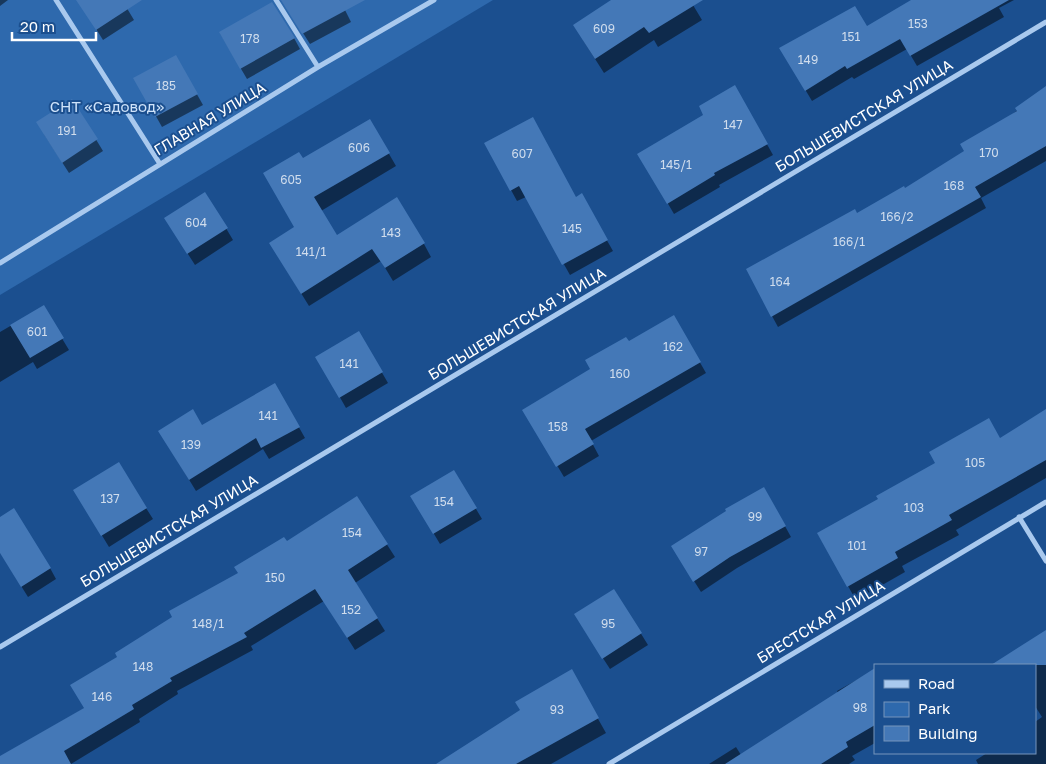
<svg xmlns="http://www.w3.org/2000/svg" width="1046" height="764" font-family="'Golos Text',sans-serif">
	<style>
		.green { fill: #2e69ad }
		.shadow { fill: #0007 }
		.building { fill: #4478b7 }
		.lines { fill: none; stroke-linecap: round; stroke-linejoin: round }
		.minor { stroke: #a9c9ee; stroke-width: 5 }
		.labels { text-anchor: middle; stroke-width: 4; stroke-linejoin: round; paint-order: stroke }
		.number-label { font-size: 12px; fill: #d0dded }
		.park-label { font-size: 15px; fill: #cfe3fa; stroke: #1b4f8f }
		.street-label { font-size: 15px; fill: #fff; stroke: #1b4f8f }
	</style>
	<rect width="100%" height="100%" fill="#1b4f8f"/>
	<path class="green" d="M0,0h493l-493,295z"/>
	<path class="shadow" d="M0,0h8l-8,6z
		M78,0h44l12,20 -31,20z
		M282,0h58l11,22 -41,22z
		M613,0h77l12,20 -44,27 -4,-7 -50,33 -21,-33z
		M913,0h101l-15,8 5,9 -87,49 -10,-17 -53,30 -2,-2 -40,24 -31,-52 85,-21z
		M220,33l74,5 6,11 -53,30z
		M176,57l27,48 -41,22 -27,-48z
		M735,87l38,68 -54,30 1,2 -46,27 -35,-60 66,-39z
		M1046,87v74l-65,37 5,10 -208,119 -6,-11 85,-102 47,-24 62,-38z
		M72,100l31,51 -34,22 -25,-39z
		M370,121l26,45 -75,45 16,25 87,8 7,13 -38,24 -12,-20 -72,45 -31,-50 18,-29 6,-67z
		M486,144l90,54 5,-3 32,56 -43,24 -44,-78 -9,4z
		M205,193l28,47 -38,25 -23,-36z
		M43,307l26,43 -32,19 -4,-7 -33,20v-50z
		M674,317l32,56 -115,68 8,15 -35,21 -40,-67 68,-40 36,-27z
		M359,333l29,50 -42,25 -29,-51z
		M275,385l30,53 -36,21 -6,-10 -67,42 -30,-49 36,-16z
		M1046,410v68l-90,52 3,5 -57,31 3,6 -49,28 -38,-66 182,-95z
		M454,472l28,47 -42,25 -28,-47z
		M764,488l27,49 -54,31 -36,24 -22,-35z
		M357,498l38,59 -40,26 30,48 -30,19 -31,-49 -73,45 2,4 -76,41 1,3 -39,25 1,3 -69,42h-71v-7l85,-49 34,-51 120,-83z
		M81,501l65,7 7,11 -44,28z
		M0,518l50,50 6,11 -28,18 -28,-45z
		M614,590l34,55 -38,24 -28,-43z
		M1046,645v119h-68l-2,-4 11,-7h48v-31l7,-5 -7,-11v-41h-26l-4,-7z
		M875,670v73l-23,13 3,4 -6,4h-140l27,-17 5,8 97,-62 -1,-2z
		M571,671l35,62 -55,31h-113l84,-53z"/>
	<path class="building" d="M76,0h66l-46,30z
		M281,0h84l-63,34z
		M611,0h92l-54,33 -5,-6 -49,32 -22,-34z
		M911,0h98l-99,56 -10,-17 -53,30 -2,-3 -40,25 -26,-43 76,-42 12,20z
		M272,2l23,36 -55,31 -21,-37z
		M176,55l22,39 -43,23 -22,-39z
		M735,85l33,59 -54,29 1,2 -48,29 -30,-50 66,-39 -4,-9z
		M1046,86v60l-71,41 6,10 -210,120 -25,-48 109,-60 2,4 47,-27 1,2 59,-37 -4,-7 57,-33 -2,-3z
		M72,99l26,40 -36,24 -26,-41z
		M533,117l43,80 6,-4 26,47 -46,25 -43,-79 -9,5 -26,-48z
		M370,119l20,34 -76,44 23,38 60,-38 28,46 -40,25 -13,-19 -71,45 -32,-51 25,-16 -31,-54 36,-21 4,6z
		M205,192l23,36 -41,26 -23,-36z
		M44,305l20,33 -34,20 -20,-33z
		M674,315l27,47 -116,67 9,15 -38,23 -34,-57 68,-41 -5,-9 41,-23 3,4z
		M359,331l24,41 -44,26 -24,-41z
		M275,383l25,44 -39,21 -5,-10 -67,42 -31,-49 35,-22 9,16z
		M1046,409v51l-97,55 3,5 -57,32 3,6 -51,29 -30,-54 61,-34 -2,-3 59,-33 -6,-11 60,-34 11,20z
		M119,462l28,46 -46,28 -28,-46z
		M454,470l23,38 -44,26 -23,-38z
		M764,487l22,39 -56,31 -37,25 -22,-36 55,-35 -1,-2z
		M357,496l31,48 -40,26 30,48 -31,20 -32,-49 -71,44 3,4 -77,41 2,3 -40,24 2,4 -70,42 7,13h-71v-8l84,-48 -14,-23 47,-28 -2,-4 57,-36 -3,-6 69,-38 -4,-6 50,-30 3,4z
		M14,508l37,60 -30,19 -21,-34v-36z
		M614,589l28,44 -40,26 -28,-45z
		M1046,630v35h-55z
		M875,668v57l-29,17 2,5 -27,17h-96z
		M572,669l27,49 -83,46h-80l84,-54 -5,-8z"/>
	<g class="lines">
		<path class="minor" d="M56,0l104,164
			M276,0l42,67
			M0,263l318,-196 116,-67
			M1019,517l27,44
			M0,647l1046,-625
			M609,764l437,-262"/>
	</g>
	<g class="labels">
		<g class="number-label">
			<text x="918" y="28">153</text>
			<text x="604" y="33">609</text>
			<text x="851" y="41">151</text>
			<text x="250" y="43">178</text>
			<text x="808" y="64">149</text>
			<text x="166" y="90">185</text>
			<text x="733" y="129">147</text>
			<text x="67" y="135">191</text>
			<text x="359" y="152">606</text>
			<text x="989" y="157">170</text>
			<text x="522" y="158">607</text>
			<text x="676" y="169">145/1</text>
			<text x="291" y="184">605</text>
			<text x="954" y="190">168</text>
			<text x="897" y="221">166/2</text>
			<text x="196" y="227">604</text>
			<text x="572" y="233">145</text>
			<text x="391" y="237">143</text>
			<text x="849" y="246">166/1</text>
			<text x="311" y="256">141/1</text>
			<text x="780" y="286">164</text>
			<text x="37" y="336">601</text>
			<text x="673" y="351">162</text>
			<text x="349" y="368">141</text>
			<text x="620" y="378">160</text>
			<text x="268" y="420">141</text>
			<text x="558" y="431">158</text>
			<text x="191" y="449">139</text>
			<text x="975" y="467">105</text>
			<text x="110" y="503">137</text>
			<text x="444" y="506">154</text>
			<text x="914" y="512">103</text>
			<text x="755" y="521">99</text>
			<text x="352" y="537">154</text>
			<text x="857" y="550">101</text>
			<text x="701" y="556">97</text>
			<text x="275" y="582">150</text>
			<text x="351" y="614">152</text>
			<text x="208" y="628">148/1</text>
			<text x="608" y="628">95</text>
			<text x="143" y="671">148</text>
			<text x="102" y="701">146</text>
			<text x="860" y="712">98</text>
			<text x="557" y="714">93</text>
		</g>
		<g class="park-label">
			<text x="107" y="112">СНТ «Садовод»</text>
		</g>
		<g class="street-label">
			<text transform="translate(864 116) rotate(-31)" y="5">БОЛЬШЕВИСТСКАЯ УЛИЦА</text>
			<text transform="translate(210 119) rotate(-31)" y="5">ГЛАВНАЯ УЛИЦА</text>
			<text transform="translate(517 324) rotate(-31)" y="5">БОЛЬШЕВИСТСКАЯ УЛИЦА</text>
			<text transform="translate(169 531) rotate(-31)" y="5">БОЛЬШЕВИСТСКАЯ УЛИЦА</text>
			<text transform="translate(821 622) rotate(-31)" y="5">БРЕСТСКАЯ УЛИЦА</text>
		</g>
	</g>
	<rect x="874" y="664" width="162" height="90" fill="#1b4f8f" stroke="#7695bc"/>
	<rect x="884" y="680" width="25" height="8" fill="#a9c9ee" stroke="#7695bc"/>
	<text x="918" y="689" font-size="15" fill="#ffffff">Road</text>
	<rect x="884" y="702" width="25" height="15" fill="#2e69ad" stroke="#7695bc"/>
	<text x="918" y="714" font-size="15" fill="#ffffff">Park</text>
	<rect x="884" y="726" width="25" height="15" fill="#4478b7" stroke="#7695bc"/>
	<text x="918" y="739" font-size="15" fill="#ffffff">Building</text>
	<path d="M12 32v8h84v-8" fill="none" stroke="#ffffff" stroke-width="2.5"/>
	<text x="20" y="32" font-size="15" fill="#ffffff" stroke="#1b4f8f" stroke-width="4" paint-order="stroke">20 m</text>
</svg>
